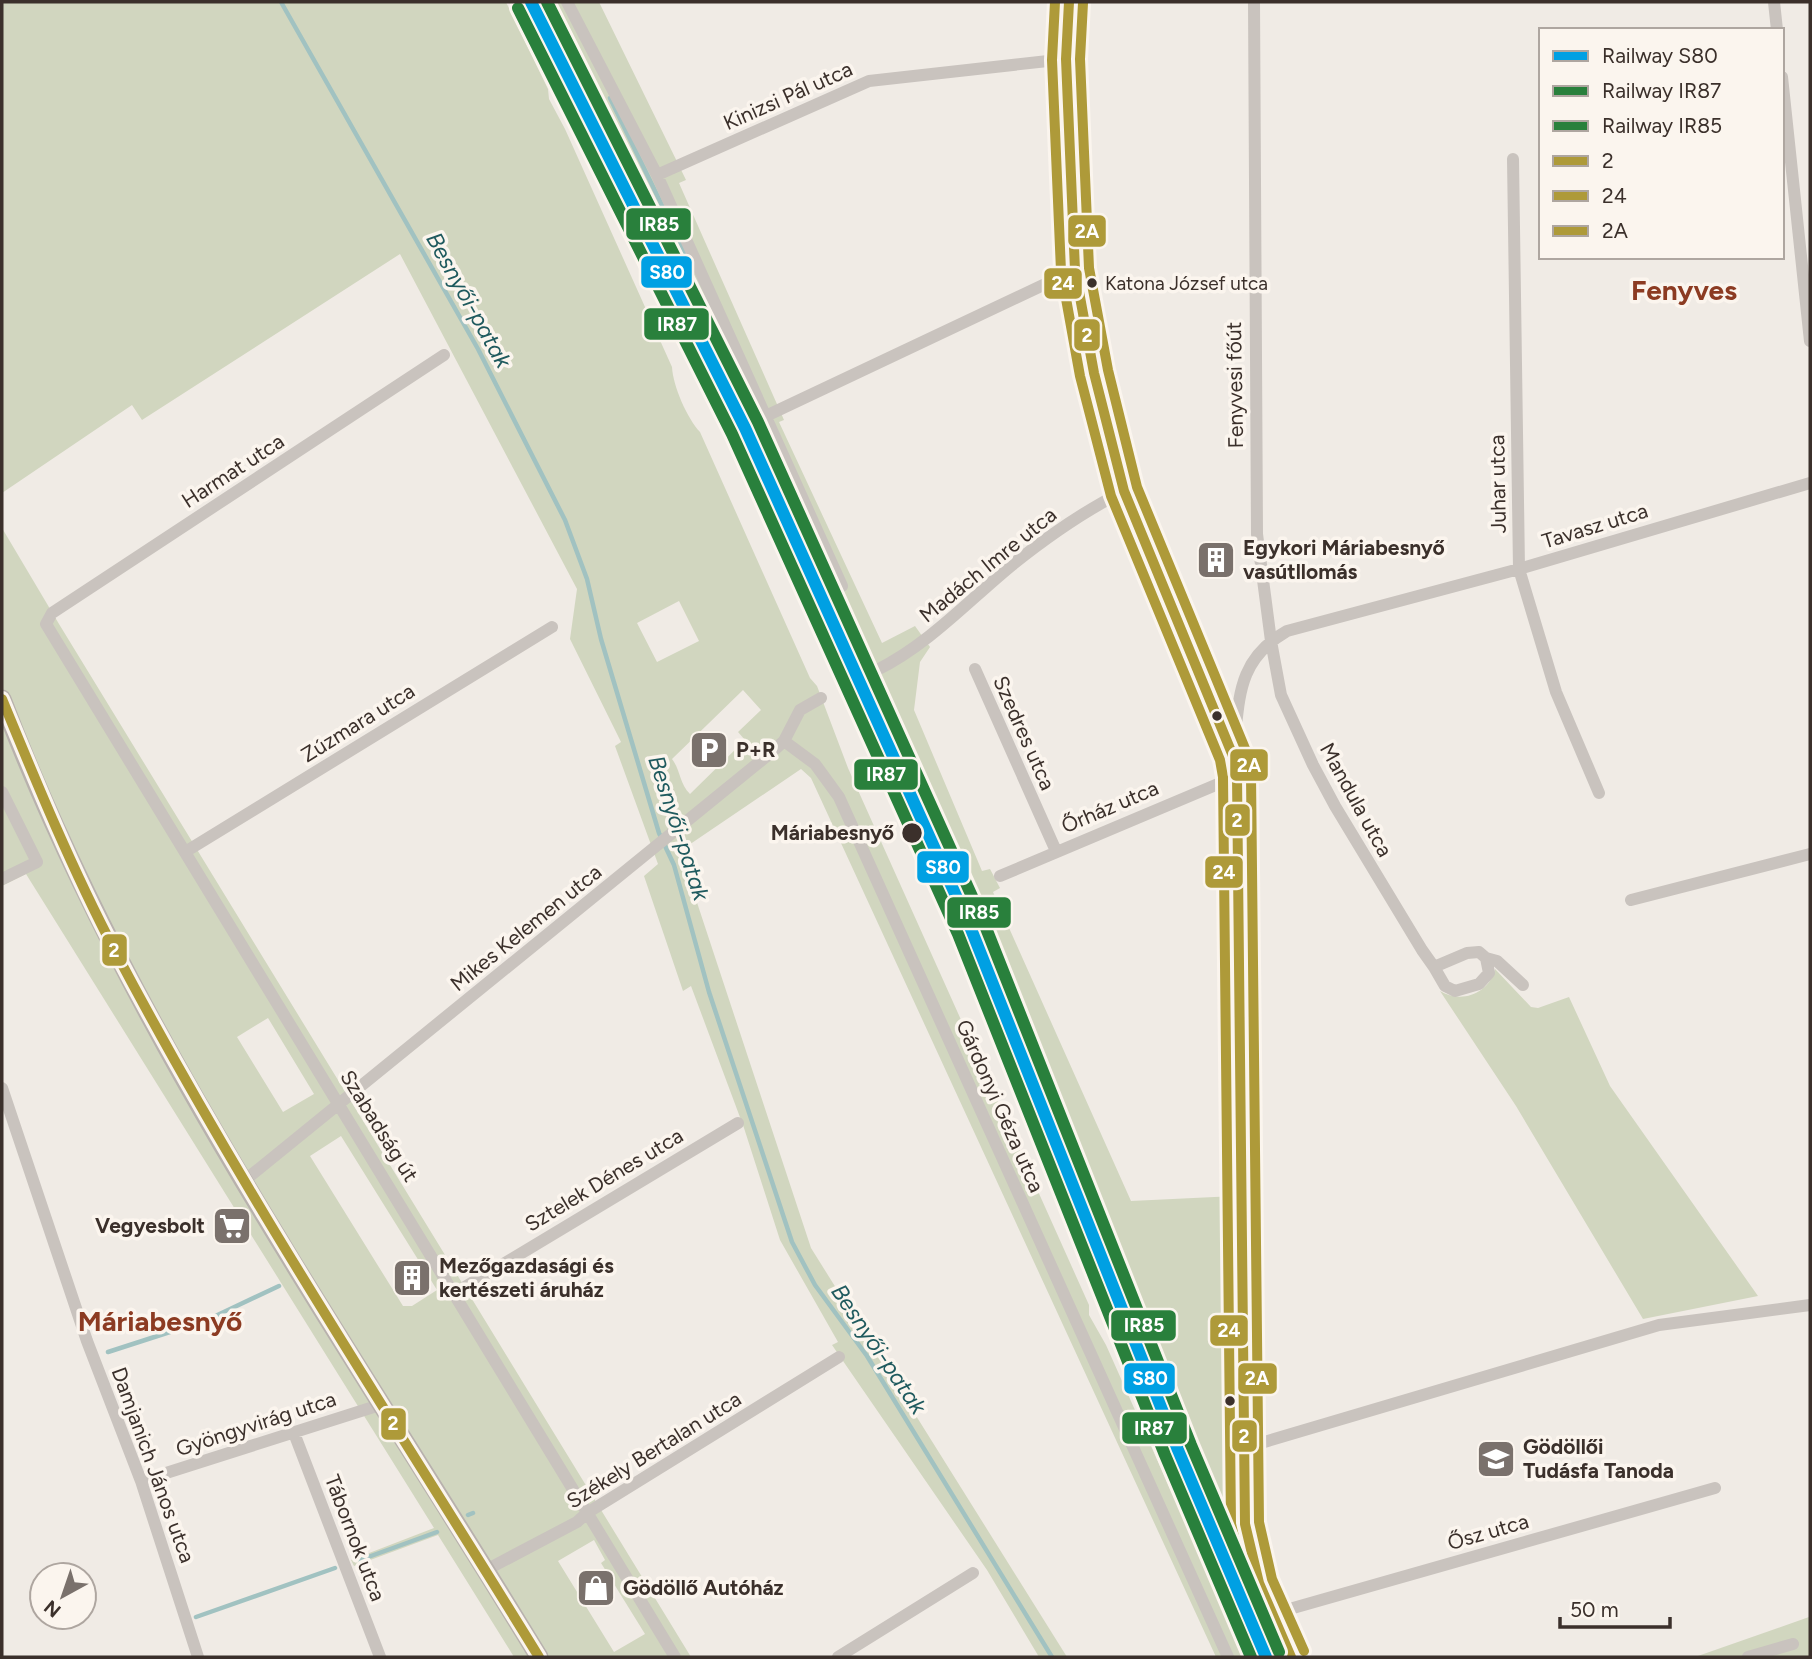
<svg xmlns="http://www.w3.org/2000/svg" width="1812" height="1659" font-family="Figtree,sans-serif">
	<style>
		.green { fill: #d1d6bf; fill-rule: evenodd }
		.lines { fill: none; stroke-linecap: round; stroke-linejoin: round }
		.stream { stroke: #a1c2c1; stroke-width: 4.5 }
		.minor { stroke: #c9c3be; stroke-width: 12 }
		.primary { stroke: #b8b1ad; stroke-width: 19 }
		.bus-1-casing { stroke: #fbf5ee; stroke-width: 16 }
		.bus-2-casing { stroke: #fbf5ee; stroke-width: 16 }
		.bus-3-casing { stroke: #fbf5ee; stroke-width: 16 }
		.bus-1 { stroke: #ae9a39; stroke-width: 10 }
		.bus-2 { stroke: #ae9a39; stroke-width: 10 }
		.bus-3 { stroke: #ae9a39; stroke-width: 10 }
		.rail-1-casing { stroke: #fbf5ee; stroke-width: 18 }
		.rail-2-casing { stroke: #fbf5ee; stroke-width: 18 }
		.rail-3-casing { stroke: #fbf5ee; stroke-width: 18 }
		.rail-1 { stroke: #00a0e3; stroke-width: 12 }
		.rail-2 { stroke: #29803c; stroke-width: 12 }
		.rail-3 { stroke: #29803c; stroke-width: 12 }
		.bus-dot { fill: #3b302b; stroke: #fbf5ee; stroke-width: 2.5 }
		.labels { text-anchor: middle; stroke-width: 7; stroke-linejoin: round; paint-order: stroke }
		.bus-label { font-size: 19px; fill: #3b302b; stroke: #fbf5ee; text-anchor: start }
		.street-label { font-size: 21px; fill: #3b302b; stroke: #fbf5ee }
		.poi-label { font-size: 21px; font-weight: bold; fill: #3b302b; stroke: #fbf5ee; text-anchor: start }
		.stop-label { font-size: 21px; font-weight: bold; fill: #3b302b; stroke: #fbf5ee; text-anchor: end }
		.water-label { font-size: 23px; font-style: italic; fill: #1f5a5e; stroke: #fbf5ee }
		.district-label { font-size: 28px; font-weight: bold; fill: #8c3b22; stroke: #fbf5ee }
		.line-badge { stroke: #fbf5ee; stroke-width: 2.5 }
		.badge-label { font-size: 19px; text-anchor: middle; font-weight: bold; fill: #fff }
	</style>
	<rect width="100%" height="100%" fill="#f0ebe5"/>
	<path class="green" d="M2,2h504l42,87 1,10 16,30 107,238c1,19 15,51 28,65l110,246 7,8 31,82 241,537v10l17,30 139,312h-29l-405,-879 -10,-9 -121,82 131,397 256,409h-28l-52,-87 -155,-225 6,-3 -58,-102 -36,-112 -53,-142 -8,5 -39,-115 14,-12 -43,-118 6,-4 -51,-103 7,-50 -177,-335 -258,166 -10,-15 -130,88zM679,601l20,40 -42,21 -20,-39zM743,690l18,20 -23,22 7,8 -55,54c-11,-11 -9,-23 -18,-35z
		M541,2h58l87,178 -7,3 105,237 -5,2 103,221 33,-17 15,21 -10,15 -6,48 68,161 8,-2 10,19 -7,4 138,309 125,-6 1,262 7,109 39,91h-28l-92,-217 -42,-107 -10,-33 -6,-7 -104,-265 -64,-151 -99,-210 -17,-48 -53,-118 -58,-120 -1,-9z
		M2,528l57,96 632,1033h-177l-76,-122 -84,31 -3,-6 83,-32 -408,-654 -24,12zM268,1018l46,76 -31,18 -46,-75zM341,1136l96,154 -25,16h-9l-93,-150zM594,1540l11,20 -4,3 44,71 -31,18 -56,-91z
		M1495,969l36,38 7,1 31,-11 41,89 148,210 -115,23 -127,-213 -76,-115c21,13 49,3 55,-22z
		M1809,1617l1,40h-115z"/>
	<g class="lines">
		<path class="stream" d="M281,2l197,347 87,171 22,59 14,60 58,194 15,32 35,127 83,250 23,43 52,71 185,301
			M610,98l80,165
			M108,1352l99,-32 72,-34
			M468,1515l5,-2
			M360,1560l77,-28
			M196,1617l139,-49"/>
		<path class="minor" d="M567,2l90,173 185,411
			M1069,2l-3,57 9,211 19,103 30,118 109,265 4,20 8,748 14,59 32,74
			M1254,2l3,532 14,107 10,54 32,70 22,41 87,144 12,17 33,-14 12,-1 7,6 3,15 -10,11 -24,7 -10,-5 -11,-19
			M1774,2l3,28
			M1782,77l28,264
			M1513,159l6,410 37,123 43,101
			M657,175l212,-94 197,-22
			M444,355l-392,258 -6,11 629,1033
			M768,415l307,-145
			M975,669l81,182
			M877,670c52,-26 91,-69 135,-105 35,-28 72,-54 112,-74
			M784,741l31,23 24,33 389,860
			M1233,753c7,-53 2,-92 54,-122l232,-62 291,-86
			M2,792l35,70 -35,17
			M185,852l367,-225
			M1000,876l237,-100
			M1631,900l179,-46
			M1486,958l11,3 26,24
			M2,1088l85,253 54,140 57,176
			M244,1181l529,-430 11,-10 16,-31 21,-12
			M455,1293l283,-170
			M294,1433l86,224
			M1244,1448l415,-123 151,-20
			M141,1481l242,-77
			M486,1570l91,-48 10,-9 252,-156
			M1272,1614l443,-126
			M838,1657l135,-84
			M1748,1657l45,-13"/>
		<path class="primary" d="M2,699c129,340 349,648 537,958"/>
		<g class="bus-1-casing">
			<path id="bus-1" d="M1069,2l-3,57 9,211 19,103 30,118 109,265 4,20 8,748 14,59 32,74
				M2,699c35,85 70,170 113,252 128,243 280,472 424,706"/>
		</g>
		<g class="bus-2-casing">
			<path id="bus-2" d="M1055,2l-3,58 9,211 19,105 31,120 109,264 3,17 8,747 15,63 30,70"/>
		</g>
		<g class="bus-3-casing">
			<path id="bus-3" d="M1083,3l-3,56 9,209 19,102 29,117 109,264 5,24 8,747 13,57 32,72"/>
		</g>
		<use href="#bus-1" class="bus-1"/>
		<use href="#bus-2" class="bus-2"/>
		<use href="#bus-3" class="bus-3"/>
		<g class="rail-1-casing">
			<path id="rail-1" d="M531,2l214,426 226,501 207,521 88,207"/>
		</g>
		<g class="rail-2-casing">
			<path id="rail-2" d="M518,8l214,426 226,500 207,521 86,202"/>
		</g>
		<g class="rail-3-casing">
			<path id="rail-3" d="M547,2l211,420 226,501 207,522 88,207"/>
		</g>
		<use href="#rail-1" class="rail-1"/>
		<use href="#rail-2" class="rail-2"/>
		<use href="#rail-3" class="rail-3"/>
	</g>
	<defs>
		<g id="building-square" transform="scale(2.0125)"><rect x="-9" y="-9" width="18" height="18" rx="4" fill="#7a716c" stroke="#fbf5ee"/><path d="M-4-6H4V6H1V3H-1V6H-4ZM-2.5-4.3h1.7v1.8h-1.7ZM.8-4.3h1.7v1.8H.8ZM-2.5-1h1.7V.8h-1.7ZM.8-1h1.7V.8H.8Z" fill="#fff"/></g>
		<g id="parking-square" transform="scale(2.0125)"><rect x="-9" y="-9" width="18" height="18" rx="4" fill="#7a716c" stroke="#fbf5ee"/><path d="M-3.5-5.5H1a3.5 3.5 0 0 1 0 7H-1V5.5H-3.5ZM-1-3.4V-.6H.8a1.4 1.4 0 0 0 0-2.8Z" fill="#fff"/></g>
		<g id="supermarket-square" transform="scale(2.0125)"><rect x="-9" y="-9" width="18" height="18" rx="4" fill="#7a716c" stroke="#fbf5ee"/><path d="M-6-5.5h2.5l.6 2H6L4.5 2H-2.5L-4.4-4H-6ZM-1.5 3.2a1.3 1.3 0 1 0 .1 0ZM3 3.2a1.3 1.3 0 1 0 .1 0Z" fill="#fff"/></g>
		<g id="school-square" transform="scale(2.0125)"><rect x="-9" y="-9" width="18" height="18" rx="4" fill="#7a716c" stroke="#fbf5ee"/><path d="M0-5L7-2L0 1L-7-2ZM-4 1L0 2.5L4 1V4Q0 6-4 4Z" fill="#fff"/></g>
		<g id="shop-square" transform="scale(2.0125)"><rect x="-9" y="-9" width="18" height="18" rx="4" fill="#7a716c" stroke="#fbf5ee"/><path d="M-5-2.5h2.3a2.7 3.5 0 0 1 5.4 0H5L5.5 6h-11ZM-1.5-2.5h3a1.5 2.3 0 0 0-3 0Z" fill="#fff"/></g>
	</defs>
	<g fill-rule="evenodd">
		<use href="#building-square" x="1216" y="560"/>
		<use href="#parking-square" x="709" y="750"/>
		<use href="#supermarket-square" x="232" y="1226"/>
		<use href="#building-square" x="412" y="1278"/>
		<use href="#school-square" x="1496" y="1459"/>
		<use href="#shop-square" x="596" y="1588"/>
	</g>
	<g class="bus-dot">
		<circle cx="1092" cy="283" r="6"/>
		<circle cx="1217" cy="716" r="6"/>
		<circle cx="912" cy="833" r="11"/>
		<circle cx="1230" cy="1401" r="6"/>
	</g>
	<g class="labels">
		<g class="bus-label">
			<text x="1105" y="290">Katona József utca</text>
		</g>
		<g class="street-label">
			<text transform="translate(788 96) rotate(-24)" y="7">Kinizsi Pál utca</text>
			<text transform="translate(1235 385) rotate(-91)" y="7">Fenyvesi főút</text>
			<text transform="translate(233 471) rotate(-33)" y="7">Harmat utca</text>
			<text transform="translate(1498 484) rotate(-91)" y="7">Juhar utca</text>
			<text transform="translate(1595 526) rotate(-17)" y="7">Tavasz utca</text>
			<text transform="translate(988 565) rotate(-39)" y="7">Madách Imre utca</text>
			<text transform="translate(358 723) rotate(-32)" y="7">Zúzmara utca</text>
			<text transform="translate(1024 733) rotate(66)" y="7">Szedres utca</text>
			<text transform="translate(1356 800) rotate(61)" y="7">Mandula utca</text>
			<text transform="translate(1110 807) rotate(-23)" y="7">Őrház utca</text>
			<text transform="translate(526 928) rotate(-39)" y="7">Mikes Kelemen utca</text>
			<text transform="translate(1000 1106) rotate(66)" y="7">Gárdonyi Géza utca</text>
			<text transform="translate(379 1126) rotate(58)" y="7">Szabadság út</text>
			<text transform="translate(604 1180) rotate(-31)" y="7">Sztelek Dénes utca</text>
			<text transform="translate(256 1424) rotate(-18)" y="7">Gyöngyvirág utca</text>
			<text transform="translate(654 1450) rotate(-32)" y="7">Székely Bertalan utca</text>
			<text transform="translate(153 1465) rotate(70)" y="7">Damjanich János utca</text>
			<text transform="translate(1488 1532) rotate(-16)" y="7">Ősz utca</text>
			<text transform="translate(355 1538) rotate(69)" y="7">Tábornok utca</text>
		</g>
		<g class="poi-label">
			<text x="1243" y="555">Egykori Máriabesnyő<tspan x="1243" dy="24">vasútllomás</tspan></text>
			<text x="736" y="757">P+R</text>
			<text x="205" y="1233" text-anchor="end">Vegyesbolt</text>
			<text x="439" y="1273">Mezőgazdasági és<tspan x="439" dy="24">kertészeti áruház</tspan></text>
			<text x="1523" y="1454">Gödöllői<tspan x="1523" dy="24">Tudásfa Tanoda</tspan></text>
			<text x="623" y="1595">Gödöllő Autóház</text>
		</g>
		<g class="stop-label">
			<text x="894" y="840">Máriabesnyő</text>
		</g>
		<g class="water-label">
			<text transform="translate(469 300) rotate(61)" y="8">Besnyői-patak</text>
			<text transform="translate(679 828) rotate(72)" y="8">Besnyői-patak</text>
			<text transform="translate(879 1349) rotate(56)" y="8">Besnyői-patak</text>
		</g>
		<g class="district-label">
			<text x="1684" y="300">Fenyves</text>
			<text x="160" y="1331">Máriabesnyő</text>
		</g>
	</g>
	<g class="line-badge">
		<rect x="625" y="207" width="67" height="34" rx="7" fill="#29803c"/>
		<rect x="1067" y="214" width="40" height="34" rx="7" fill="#ae9a39"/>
		<rect x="640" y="255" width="53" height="34" rx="7" fill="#00a0e3"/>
		<rect x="1043" y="267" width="40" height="33" rx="7" fill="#ae9a39"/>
		<rect x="643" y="307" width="67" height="34" rx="7" fill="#29803c"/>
		<rect x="1073" y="318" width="28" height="34" rx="7" fill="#ae9a39"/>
		<rect x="1229" y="748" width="40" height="34" rx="7" fill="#ae9a39"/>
		<rect x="853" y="758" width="66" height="33" rx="7" fill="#29803c"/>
		<rect x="1224" y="803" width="27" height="34" rx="7" fill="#ae9a39"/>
		<rect x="916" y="850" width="54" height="34" rx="7" fill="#00a0e3"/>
		<rect x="1204" y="855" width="40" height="34" rx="7" fill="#ae9a39"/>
		<rect x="946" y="896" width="66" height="33" rx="7" fill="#29803c"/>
		<rect x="101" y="933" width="27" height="34" rx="7" fill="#ae9a39"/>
		<rect x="1110" y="1309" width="67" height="33" rx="7" fill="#29803c"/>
		<rect x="1209" y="1314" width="40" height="33" rx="7" fill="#ae9a39"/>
		<rect x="1123" y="1362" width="53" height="33" rx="7" fill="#00a0e3"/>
		<rect x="1237" y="1362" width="41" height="33" rx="7" fill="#ae9a39"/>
		<rect x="380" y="1407" width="27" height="34" rx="7" fill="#ae9a39"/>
		<rect x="1121" y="1411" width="67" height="34" rx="7" fill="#29803c"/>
		<rect x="1231" y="1419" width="27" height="34" rx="7" fill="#ae9a39"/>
	</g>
	<g class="badge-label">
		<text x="659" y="231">IR85</text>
		<text x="1087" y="238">2A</text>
		<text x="667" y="279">S80</text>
		<text x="1063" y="290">24</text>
		<text x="677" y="331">IR87</text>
		<text x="1087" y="342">2</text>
		<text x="1249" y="772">2A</text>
		<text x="886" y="781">IR87</text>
		<text x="1237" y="827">2</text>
		<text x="943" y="874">S80</text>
		<text x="1224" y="879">24</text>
		<text x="979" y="919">IR85</text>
		<text x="114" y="957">2</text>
		<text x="1144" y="1332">IR85</text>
		<text x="1229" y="1337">24</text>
		<text x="1150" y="1385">S80</text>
		<text x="1257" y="1385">2A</text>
		<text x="393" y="1430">2</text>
		<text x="1154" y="1435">IR87</text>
		<text x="1244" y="1443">2</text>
	</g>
	<rect width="1812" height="1659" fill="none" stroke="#3b302b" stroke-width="7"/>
	<rect x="1539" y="28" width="245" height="231" fill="#fbf5ee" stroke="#aea6a0" stroke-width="2"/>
	<rect x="1553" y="51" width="35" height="10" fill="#00a0e3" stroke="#aea6a0" stroke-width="2"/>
	<text x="1602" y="63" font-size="21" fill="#3b302b">Railway S80</text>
	<rect x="1553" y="86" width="35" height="10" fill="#29803c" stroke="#aea6a0" stroke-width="2"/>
	<text x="1602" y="98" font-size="21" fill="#3b302b">Railway IR87</text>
	<rect x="1553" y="121" width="35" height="10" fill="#29803c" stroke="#aea6a0" stroke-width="2"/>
	<text x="1602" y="133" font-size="21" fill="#3b302b">Railway IR85</text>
	<rect x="1553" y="156" width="35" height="10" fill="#ae9a39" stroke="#aea6a0" stroke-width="2"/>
	<text x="1602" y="168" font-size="21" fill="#3b302b">2</text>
	<rect x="1553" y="191" width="35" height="10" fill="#ae9a39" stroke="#aea6a0" stroke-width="2"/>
	<text x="1602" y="203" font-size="21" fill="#3b302b">24</text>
	<rect x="1553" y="226" width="35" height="10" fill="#ae9a39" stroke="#aea6a0" stroke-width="2"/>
	<text x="1602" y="238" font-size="21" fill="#3b302b">2A</text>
	<g transform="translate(63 1596) rotate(220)"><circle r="33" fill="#fbf5ee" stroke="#aea6a0" stroke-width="2"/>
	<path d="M0-5L12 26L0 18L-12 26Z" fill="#7a716c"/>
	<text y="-10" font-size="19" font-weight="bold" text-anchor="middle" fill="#3b302b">N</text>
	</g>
	<path d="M1560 1617v10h110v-10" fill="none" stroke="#3b302b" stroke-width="3.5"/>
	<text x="1570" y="1617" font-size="21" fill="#3b302b" stroke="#fbf5ee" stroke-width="5" paint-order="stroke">50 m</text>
</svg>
